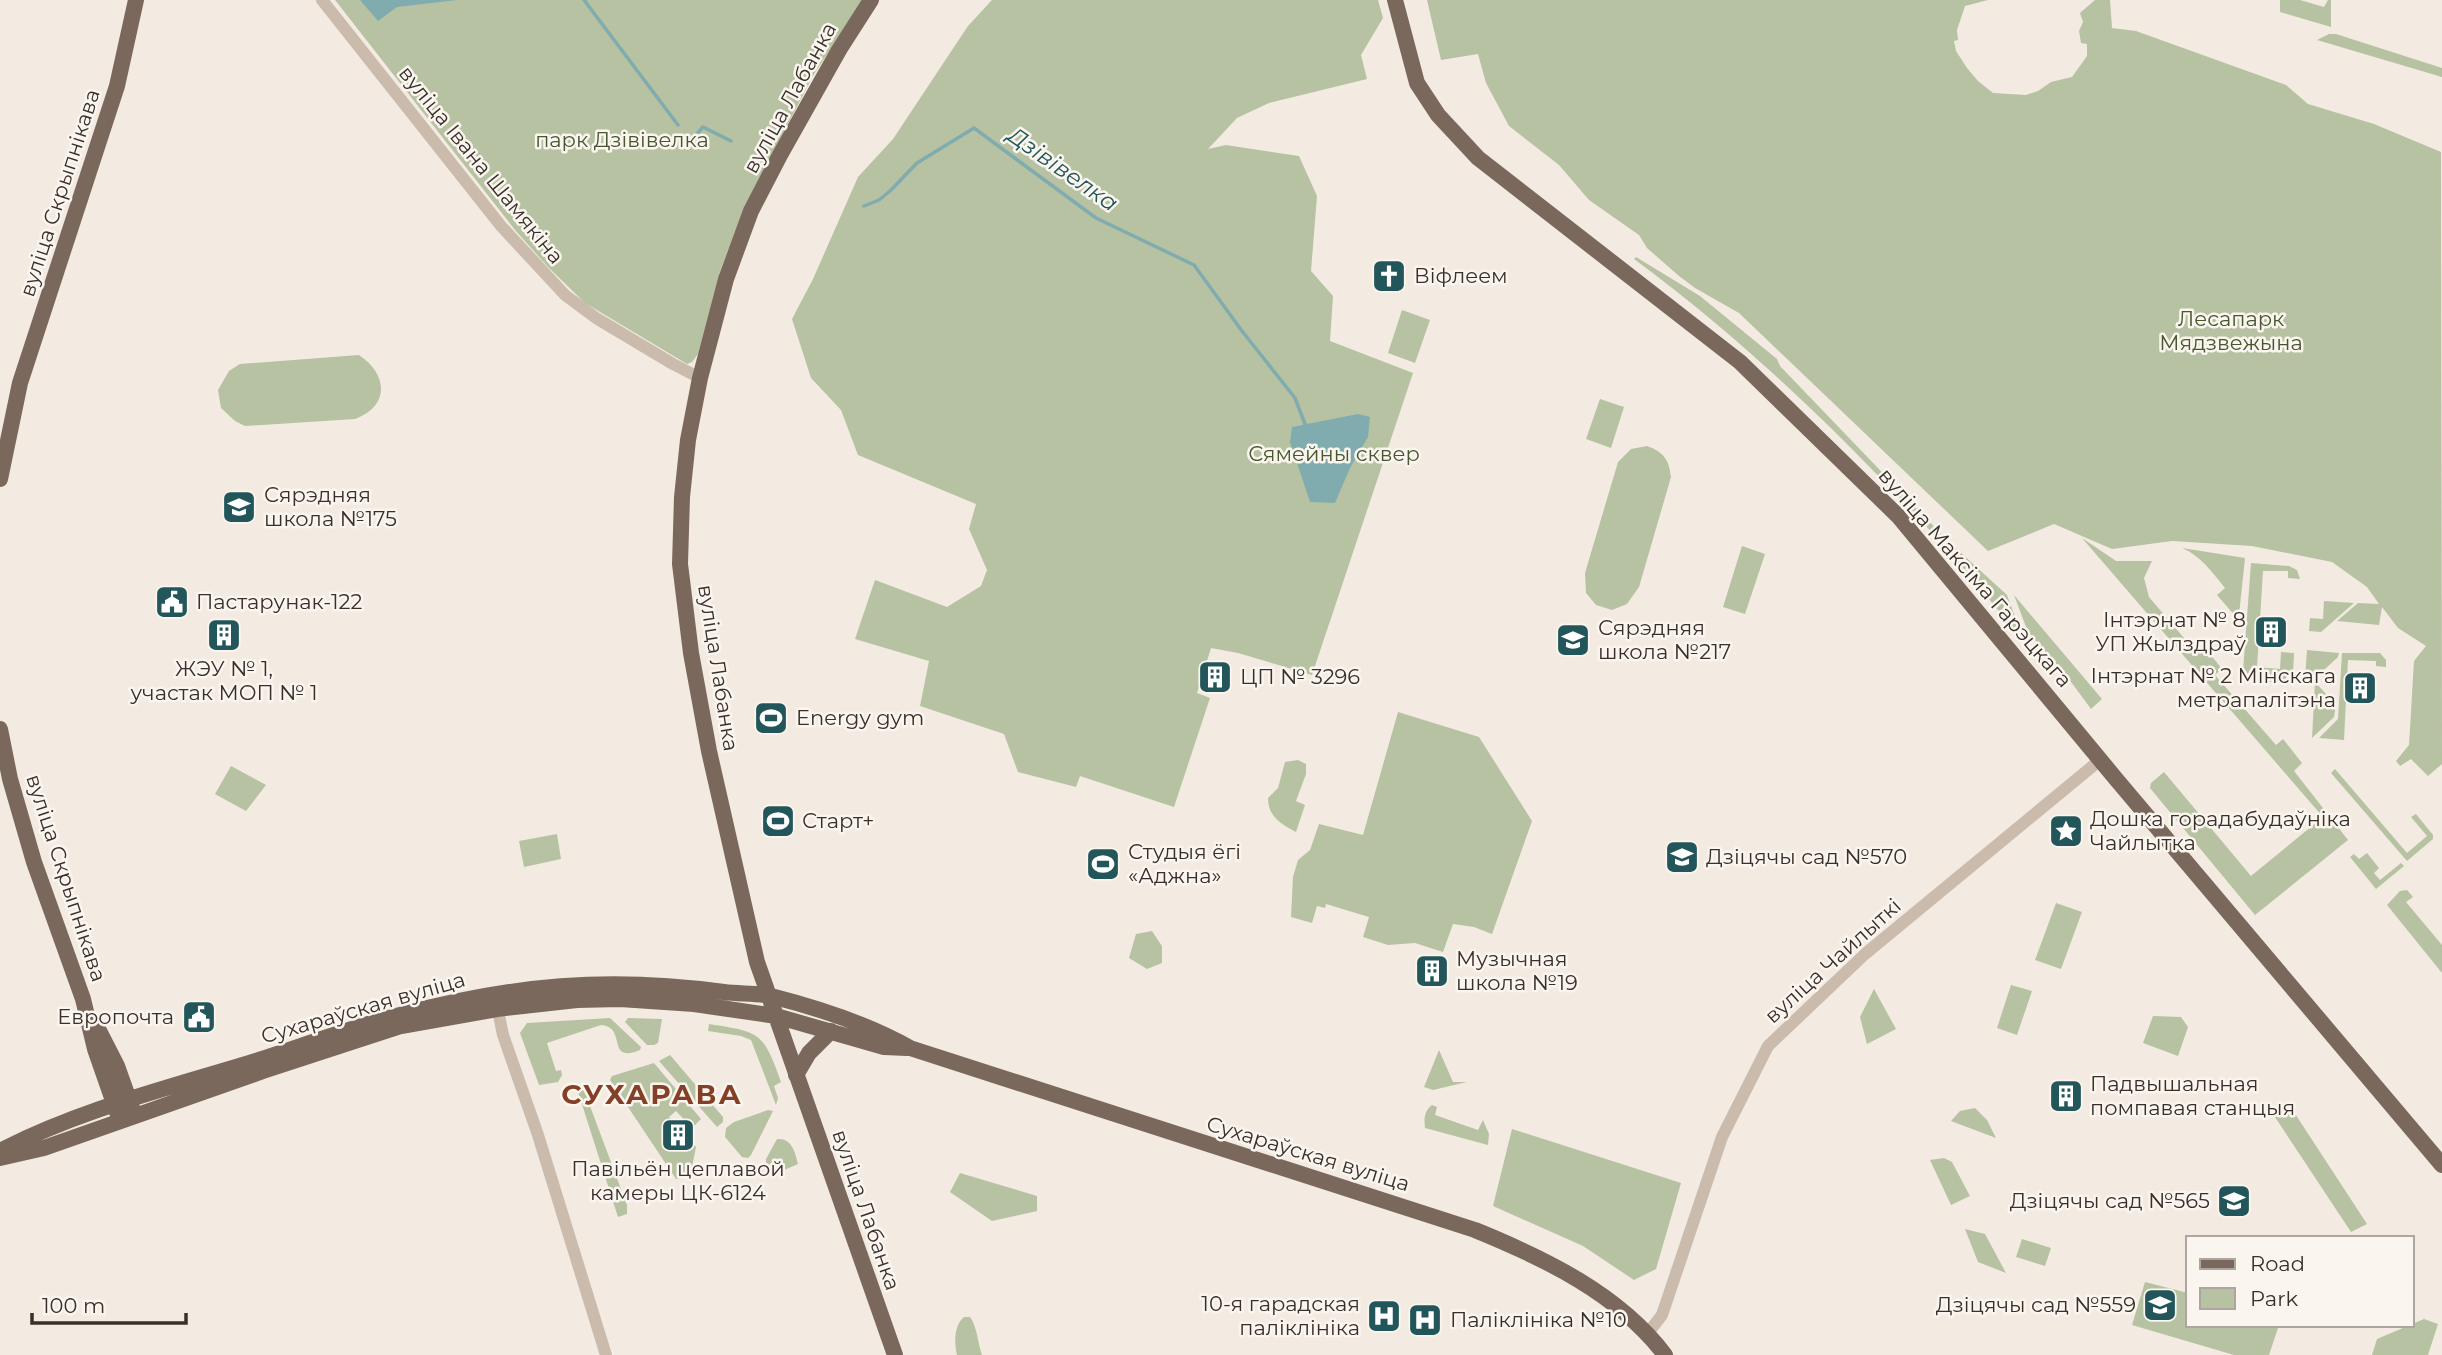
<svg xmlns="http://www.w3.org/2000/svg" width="2442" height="1355" font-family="Montserrat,sans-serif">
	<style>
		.green { fill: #b6c2a1 }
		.water { fill: #81acaf }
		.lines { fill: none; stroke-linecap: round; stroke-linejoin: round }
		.stream { stroke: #81acaf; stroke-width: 3.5 }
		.minor { stroke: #cbbbad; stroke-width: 12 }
		.major { stroke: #7b685d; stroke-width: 16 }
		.labels { text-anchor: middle; stroke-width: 5; stroke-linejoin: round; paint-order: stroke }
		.street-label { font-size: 21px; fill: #3a302b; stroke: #faf5ee }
		.park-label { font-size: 21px; fill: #485730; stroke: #faf5ee }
		.poi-label { font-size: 21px; fill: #3a302b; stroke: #faf5ee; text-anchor: start }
		.water-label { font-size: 23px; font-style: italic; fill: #22565a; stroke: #faf5ee }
		.district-label { font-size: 28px; font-weight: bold; letter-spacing: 2px; fill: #863f27; stroke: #faf5ee }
	</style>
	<rect width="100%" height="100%" fill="#f3ebe1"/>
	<path class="green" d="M335,0h527l-49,76 -68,130 -25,65 -22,83 -6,8 -5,2 -102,-61 -37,-36 -33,-37z
		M992,0h386l5,18 -22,37 6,24 -98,24 -32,15 -29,31 18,-4 73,11 18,40 -6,75 22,25 -3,45 83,32 -101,302 -74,-22 -27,-5 -14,45 13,5 -36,109 -94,-31 -4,11 -58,-15 -14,-38 -84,-28 9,-45 -74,-22 20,-59 72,27 34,-21 6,-16 -18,-41 7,-25 -118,-49 -17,-45 -30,-32 -19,-59 21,-40 45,-102 35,-38 75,-113z
		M1427,0h561l-23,6 -8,24 1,10 -4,1 2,10 11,17 11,13 15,12 33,2 12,-4 13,-9 21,-5 15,-21v-12l-6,-1 -2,-12 4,-9 -3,-9 15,-13h15l2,28 24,3 150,54 22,19 66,20 67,28 1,612 -14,12 -17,-17 -11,7 -4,-5 13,-16 5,-84 12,-15 -28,-18 -16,-21 -3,18 -42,-4 21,-18 21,1 -12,-17 -35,-25 -80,-16 -80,-5 -60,8 -58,-25 -66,27 -249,-238 -44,-25 -16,-12 -32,-28 -8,-13 -50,-35 -30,-35 -50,-39 -23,-43 -8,-29 -37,6z
		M2280,0h20l24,7 4,-7h3v27l-51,-15z
		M2329,34h7l106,34v9l-125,-37z
		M1636,257l64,39 77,63 3,7 167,174 60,55 11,30 -4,4c-30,-35 -58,-72 -90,-105 -89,-96 -184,-187 -290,-265z
		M1402,310l28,10 -15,43 -27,-10z
		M359,355c29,19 31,51 -4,64l-110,7 -10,-5 -14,-13 -3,-18 11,-19 11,-7z
		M1600,399l24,8 -13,41 -25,-9z
		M1647,446c17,6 22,14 24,31l-32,110 -12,17 -15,6 -16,-5 -10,-12 -1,-20 33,-111 13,-13z
		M2082,538l34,23h36l-8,17 5,19 46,54 8,-6 19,24 -7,6 61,70 7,-6 19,24 -8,8 54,69 -93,75 -105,-127 1,-5 13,-11 87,104 72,-59z
		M1742,546l23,8 -20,60 -22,-7z
		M2182,548l63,10 -6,57 -3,2 -19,-22 8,-7c-13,-16 -24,-32 -43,-40z
		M2251,563l38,3 8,4 3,9 -12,-1v-7h-25l-6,96 23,2 1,-17 13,1 -1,21 -14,8 -27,-1 -9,-10z
		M2014,595l88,104 -11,10 -25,-34 -38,-43z
		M2324,601l30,2 -33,29 -12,-1 1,-13 13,1z
		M2307,650l32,3 -1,4 -25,23 -8,-1z
		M2342,653h38l6,7v7l-10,-1v-5l-28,-1 -4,80 -25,-2 19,-19z
		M2315,682l21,23 -2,12 -22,21z
		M1398,712l81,25 53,84 -40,113 -18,-7 -21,-3 -10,28 -28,-9 -27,2 -25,-8 6,-20 -43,-13 -1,4 -8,-2 -5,17 -21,-6 2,-40 5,-17 12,-10 9,-26 44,11z
		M1298,760l8,4v10l-10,27 9,4 -9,27c-14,-7 -28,-15 -28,-34l10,-10 7,-26z
		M231,766l35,19 -20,26 -31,-17z
		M2335,769l72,84 20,-17 -16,-19 5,-3 17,21v4l-26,22 -76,-88z
		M557,834l4,25 -37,8 -5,-26z
		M2367,853l12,15 -5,5 6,7 21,-17 3,3 -28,23 -26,-32 4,-3 5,5z
		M2407,890l6,7 -7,5 36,43v28l-55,-68 13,-14z
		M2056,903l26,9 -21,57 -26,-9z
		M1152,931l10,15v17l-15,6 -18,-11 7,-24z
		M2011,985l21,6 -15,44 -20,-7z
		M1874,989l22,40 -29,15 -7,-27z
		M2153,1016l28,1 7,10 -10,29 -35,-13z
		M610,1018l31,29 -1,3c-35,14 -12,-23 -39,-25l-54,18 9,28 5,-1 1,5 -4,7 -19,3 -19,-52 7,-10z
		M628,1018l34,1 -4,24 -4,2h-7l-22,-23z
		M709,1024c52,8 54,8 72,58l-7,4 4,12 -2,7 -25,-65 -10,-4 -33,-5z
		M1439,1050l14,32h14l-34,8 -9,-3z
		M670,1055l53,62v5l-6,5 -58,-66z
		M654,1063l47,56 -9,9 -16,-17 -7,6 7,7 -11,10 14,15 10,-9 7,7 -6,30 -14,2 -66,-99 2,-4z
		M582,1084l8,1 3,4 -6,9 40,107v9l-9,3 -40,-125z
		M2288,1103l79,121 -16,8 -78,-118z
		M1432,1105l5,2 -2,8 43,15 5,-10 6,14 -1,11 -63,-17c-1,-9 -1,-17 7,-23z
		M1975,1108l12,12 9,18 -45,-17 9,-10z
		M768,1110l5,1 -22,44 -3,3 -6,-1 -17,-20 1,-9 8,-6z
		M1512,1129l169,54 -25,86 -22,11 -51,-34 -90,-40z
		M777,1139c15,-1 18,13 21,25l-30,13 -2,-2v-16z
		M1944,1158l8,4 18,34 -19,9 -21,-45z
		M960,1173l77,23v15l-45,10 -42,-29z
		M1965,1229l20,5 21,39 -28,-11z
		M2022,1239l29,9 -6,18 -29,-9z
		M2145,1282l43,11v32h91l-10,30h-35l-102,-30z
		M964,1317h6c7,9 8,27 12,38h-25c-3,-12 -3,-30 7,-38z
		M2424,1319l14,5 -10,31h-56l5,-16z"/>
	<path class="water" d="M360,0h97l-60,7 -19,14z
		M1358,414l12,3 -2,20 -18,31 -15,35 -25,-1 -20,-60 2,-15z"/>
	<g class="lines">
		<path class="stream" d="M584,0l94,125
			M695,136l8,-9 28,14
			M864,206l15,-6 11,-9 27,-28 57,-35 122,90 98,47 48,66 53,67 10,26"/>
		<path class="minor" d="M322,0l179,226 64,69 31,23 77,46 27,14
			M496,1001l7,34 35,100 68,220
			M1648,1333l14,-18 60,-178 46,-91 97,-92 235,-194"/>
		<path class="major" d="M871,0l-32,50 -59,105 -29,56 -25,68 -26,99 -12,62 -6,57 -2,67 11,89 18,98 48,211 138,393
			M1395,0l22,83 21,32 40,43 262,204 158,154 218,263 326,386
			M0,479l20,-96 97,-297 19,-86
			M0,729l10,50 24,83 49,137 12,50 22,63
			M95,1023l22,43 15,42
			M796,1075l13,-22 22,-22
			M0,1151c81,-42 172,-64 259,-91 47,-15 93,-33 141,-45 113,-30 207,-39 324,-23 15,2 32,1 47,4 47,12 97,28 139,52l565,182c69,28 144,64 190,125
			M0,1158l44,-10 219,-77 138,-45 96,-17 80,-9 43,-1 74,5 82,12 108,31 23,1"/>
	</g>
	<defs>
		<g id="church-square" transform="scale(1.75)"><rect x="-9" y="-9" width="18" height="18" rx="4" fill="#22565a" stroke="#faf5ee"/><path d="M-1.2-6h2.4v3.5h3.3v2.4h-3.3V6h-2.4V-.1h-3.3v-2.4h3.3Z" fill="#fff"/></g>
		<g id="school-square" transform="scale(1.75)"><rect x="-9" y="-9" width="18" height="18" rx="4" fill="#22565a" stroke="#faf5ee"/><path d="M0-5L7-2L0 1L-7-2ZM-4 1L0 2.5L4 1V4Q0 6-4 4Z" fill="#fff"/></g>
		<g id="civic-square" transform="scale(1.75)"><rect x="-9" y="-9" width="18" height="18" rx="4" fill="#22565a" stroke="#faf5ee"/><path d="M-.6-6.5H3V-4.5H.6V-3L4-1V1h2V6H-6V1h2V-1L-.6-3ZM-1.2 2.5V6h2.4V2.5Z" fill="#fff"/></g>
		<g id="building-square" transform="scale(1.75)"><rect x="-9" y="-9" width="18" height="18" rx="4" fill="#22565a" stroke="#faf5ee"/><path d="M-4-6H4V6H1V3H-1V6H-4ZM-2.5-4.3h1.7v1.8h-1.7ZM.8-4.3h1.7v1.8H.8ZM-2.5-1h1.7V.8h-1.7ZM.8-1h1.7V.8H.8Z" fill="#fff"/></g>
		<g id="stadium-square" transform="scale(1.75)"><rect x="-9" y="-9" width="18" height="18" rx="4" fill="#22565a" stroke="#faf5ee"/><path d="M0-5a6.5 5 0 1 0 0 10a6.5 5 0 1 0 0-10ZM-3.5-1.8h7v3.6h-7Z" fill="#fff"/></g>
		<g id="sight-square" transform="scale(1.75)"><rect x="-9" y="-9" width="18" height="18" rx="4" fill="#22565a" stroke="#faf5ee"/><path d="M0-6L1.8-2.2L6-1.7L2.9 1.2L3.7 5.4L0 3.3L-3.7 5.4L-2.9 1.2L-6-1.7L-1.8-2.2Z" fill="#fff"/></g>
		<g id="hospital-square" transform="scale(1.75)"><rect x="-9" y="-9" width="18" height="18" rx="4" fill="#22565a" stroke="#faf5ee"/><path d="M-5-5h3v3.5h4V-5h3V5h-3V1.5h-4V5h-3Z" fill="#fff"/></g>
	</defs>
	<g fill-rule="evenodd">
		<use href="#church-square" x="1389" y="276"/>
		<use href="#school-square" x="239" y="507"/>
		<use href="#civic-square" x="172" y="602"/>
		<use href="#building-square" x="2271" y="632"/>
		<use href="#building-square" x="224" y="635"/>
		<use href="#school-square" x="1573" y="640"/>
		<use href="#building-square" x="1215" y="677"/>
		<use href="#building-square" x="2360" y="688"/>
		<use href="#stadium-square" x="771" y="718"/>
		<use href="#stadium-square" x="778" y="821"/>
		<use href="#sight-square" x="2066" y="831"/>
		<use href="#school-square" x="1682" y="857"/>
		<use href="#stadium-square" x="1103" y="864"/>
		<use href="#building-square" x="1432" y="971"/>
		<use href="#civic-square" x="199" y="1017"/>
		<use href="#building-square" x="2066" y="1096"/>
		<use href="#building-square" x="678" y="1135"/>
		<use href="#school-square" x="2234" y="1201"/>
		<use href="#school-square" x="2160" y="1305"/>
		<use href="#hospital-square" x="1384" y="1316"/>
		<use href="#hospital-square" x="1425" y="1320"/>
	</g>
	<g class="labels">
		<g class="street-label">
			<text transform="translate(790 98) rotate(-61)" y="7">вуліца Лабанка</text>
			<text transform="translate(481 165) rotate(51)" y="7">вуліца Івана Шамякіна</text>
			<text transform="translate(60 193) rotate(-72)" y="7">вуліца Скрыпнікава</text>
			<text transform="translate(1975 578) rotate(49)" y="7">вуліца Максіма Гарэцкага</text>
			<text transform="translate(718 668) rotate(81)" y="7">вуліца Лабанка</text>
			<text transform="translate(66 878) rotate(72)" y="7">вуліца Скрыпнікава</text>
			<text transform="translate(1833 961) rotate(-42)" y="7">вуліца Чайлыткі</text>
			<text transform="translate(363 1008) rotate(-16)" y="7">Сухараўская вуліца</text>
			<text transform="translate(1308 1154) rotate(17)" y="7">Сухараўская вуліца</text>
			<text transform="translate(866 1210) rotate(71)" y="7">вуліца Лабанка</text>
		</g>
		<g class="park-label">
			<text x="622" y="147">парк Дзівівелка</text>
			<text x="2231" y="326">Лесапарк<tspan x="2231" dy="24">Мядзвежына</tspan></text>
			<text x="1334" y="461">Сямейны сквер</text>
		</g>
		<g class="poi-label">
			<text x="1414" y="283">Віфлеем</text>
			<text x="264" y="502">Сярэдняя<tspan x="264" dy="24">школа №175</tspan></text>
			<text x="196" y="609">Пастарунак-122</text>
			<text x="2246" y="627" text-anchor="end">Інтэрнат № 8<tspan x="2246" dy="24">УП Жылздраў</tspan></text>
			<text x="1598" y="635">Сярэдняя<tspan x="1598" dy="24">школа №217</tspan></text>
			<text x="224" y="676" text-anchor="middle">ЖЭУ № 1,<tspan x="224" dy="24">участак МОП № 1</tspan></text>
			<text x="2336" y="683" text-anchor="end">Інтэрнат № 2 Мінскага<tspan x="2336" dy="24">метрапалітэна</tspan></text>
			<text x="1240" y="684">ЦП № 3296</text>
			<text x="796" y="725">Energy gym</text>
			<text x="2090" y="826">Дошка горадабудаўніка<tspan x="2090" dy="24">Чайлытка</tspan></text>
			<text x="802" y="828">Старт+</text>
			<text x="1128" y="859">Студыя ёгі<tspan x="1128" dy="24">«Аджна»</tspan></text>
			<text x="1706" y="864">Дзіцячы сад №570</text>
			<text x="1456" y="966">Музычная<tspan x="1456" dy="24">школа №19</tspan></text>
			<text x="174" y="1024" text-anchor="end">Европочта</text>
			<text x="2090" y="1091">Падвышальная<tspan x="2090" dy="24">помпавая станцыя</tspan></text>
			<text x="678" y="1176" text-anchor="middle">Павільён цеплавой<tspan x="678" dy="24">камеры ЦК-6124</tspan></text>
			<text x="2210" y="1208" text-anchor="end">Дзіцячы сад №565</text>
			<text x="1360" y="1311" text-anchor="end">10-я гарадская<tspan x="1360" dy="24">паліклініка</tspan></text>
			<text x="2136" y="1312" text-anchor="end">Дзіцячы сад №559</text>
			<text x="1450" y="1327">Паліклініка №10</text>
		</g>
		<g class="water-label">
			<text transform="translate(1063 169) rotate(35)" y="8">Дзівівелка</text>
		</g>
		<g class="district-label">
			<text x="652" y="1104">СУХАРАВА</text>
		</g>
	</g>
	<rect x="2186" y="1236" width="228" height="91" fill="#faf5ee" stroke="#ada6a0" stroke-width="2"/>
	<rect x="2200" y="1259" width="35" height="10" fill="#7b685d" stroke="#ada6a0" stroke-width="2"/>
	<text x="2250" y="1271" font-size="21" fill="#3a302b">Road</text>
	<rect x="2200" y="1288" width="35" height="21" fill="#b6c2a1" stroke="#ada6a0" stroke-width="2"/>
	<text x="2250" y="1306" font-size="21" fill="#3a302b">Park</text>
	<path d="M32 1313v10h154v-10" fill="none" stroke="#3a302b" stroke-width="3.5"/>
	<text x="42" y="1313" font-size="21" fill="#3a302b" stroke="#faf5ee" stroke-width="5" paint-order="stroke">100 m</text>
</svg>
